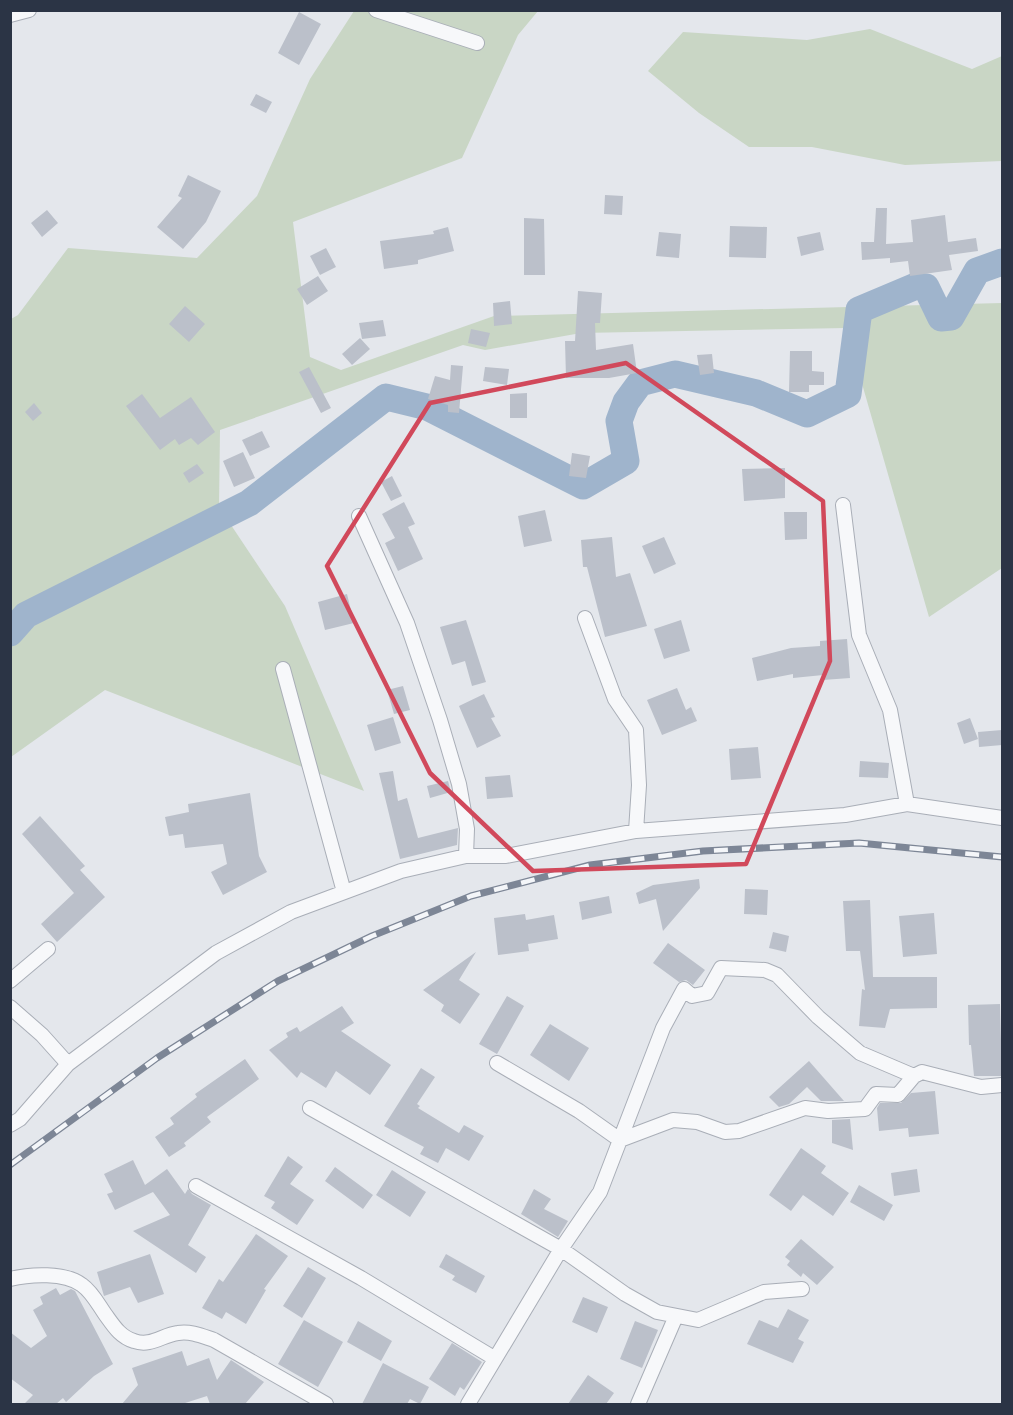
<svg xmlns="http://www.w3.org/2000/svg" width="1013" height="1415" font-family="Lato,sans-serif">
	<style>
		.green { fill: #c9d6c5 }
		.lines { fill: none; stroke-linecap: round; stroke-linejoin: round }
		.river { stroke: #9fb4cc; stroke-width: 27 }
		.building { fill: #bbc0ca }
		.minor-casing { stroke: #a9aeb7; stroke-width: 16 }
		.minor { stroke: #f7f8fa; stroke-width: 14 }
		.rail-casing { stroke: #7d8696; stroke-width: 7 }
		.rail { stroke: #f4f6f9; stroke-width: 4.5; stroke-dasharray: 14; stroke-linecap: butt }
		.marked { fill: none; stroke: #d1495b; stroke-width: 4.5; stroke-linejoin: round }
	</style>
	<rect width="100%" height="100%" fill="#e4e7ec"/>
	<path class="green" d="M354,11h184l-20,24 -56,123 -169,64 17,135 31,13 153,-54 508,-13v265l-73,49 -83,-289 -265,5 -96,17 -22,-5 -243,85 -1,77 66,99 79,185 -259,-101 -94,67v-438l7,-4 50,-67 129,10 60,-62 53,-117z
		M870,29l102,40 30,-13v105l-97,4 -93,-18h-63l-50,-34 -51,-42 35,-39 124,8z"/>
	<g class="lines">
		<path class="river" d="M10,633l16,-18 223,-112 137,-106 41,10 156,79 43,-25 -7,-40 7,-19 14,-19 35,-9 81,19 51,21 41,-20 11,-84 57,-24 10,1 15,31 10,-1 26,-46 25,-9"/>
	</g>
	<path class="building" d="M299,12l22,12 -22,41 -21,-12z
		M256,94l16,8 -6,11 -16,-8z
		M188,175l33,16 -15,31 -23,27 -26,-22 25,-29 -4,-2z
		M605,195l18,1 -1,19 -18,-1z
		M876,208h11l-1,36 27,-2 -2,-22 34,-5 3,27 28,-4 2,13 -29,4 3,15 -42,6 -2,-15 -18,2v-5l-28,2 -1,-18h13z
		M47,210l11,13 -16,14 -11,-14z
		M524,218l20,1 1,56h-21z
		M730,226l37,1 -1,31 -37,-1z
		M448,227l6,24 -36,9v4l-34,5 -4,-28 54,-7 -1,-3z
		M659,232l22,2 -2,24 -23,-2z
		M820,232l4,18 -23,6 -4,-19z
		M326,248l10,19 -16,8 -10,-19z
		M318,276l10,15 -21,14 -10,-16z
		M578,291l24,2 -2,30h-5l1,27 37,-6 4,29 -28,5h-43l-1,-37h10z
		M510,301l2,23 -18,2 -1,-23z
		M185,306l20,18 -16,18 -20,-18z
		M383,320l3,16 -24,3 -3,-16z
		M471,329l19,4 -4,14 -18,-4z
		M360,338l10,11 -18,16 -10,-11z
		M790,351h22v20l12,1v13h-15v7h-20z
		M712,354l2,19 -14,2 -3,-20z
		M451,365l12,1 -4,47 -11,-1v-7l-20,-6 7,-23 15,4z
		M309,367l22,41 -10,5 -22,-41z
		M485,367l24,2 -2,16 -24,-4z
		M527,393v25h-17v-24z
		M142,394l18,24 31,-21 24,35 -17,13 -7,-7 -12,7 -4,-6 -15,11 -34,-44z
		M34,403l8,10 -9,8 -8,-9z
		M262,431l8,16 -20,9 -8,-16z
		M243,452l12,26 -21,9 -11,-26z
		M572,453l18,3 -4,22 -17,-2z
		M197,464l7,9 -15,10 -6,-10z
		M785,468v30l-41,3 -2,-32z
		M392,476l10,20 -11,5 -10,-19z
		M404,502l11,22 -7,3 15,32 -25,12 -13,-28 10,-5 -13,-24z
		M545,510l7,31 -28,6 -6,-31z
		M784,512h23v27l-22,1z
		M612,537l4,40 14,-4 17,53 -42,11 -18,-70h-4l-2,-27z
		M664,537l12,27 -22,10 -12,-28z
		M347,594l7,29 -29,7 -7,-28z
		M466,620l20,62 -14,4 -7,-25 -13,4 -12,-38z
		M681,620l9,31 -26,8 -10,-30z
		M847,639l3,39 -27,2v-5l-30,3v-4l-36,7 -5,-23 39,-10 29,-2v-5z
		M403,686l7,24 -16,4 -7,-24z
		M677,688l9,22 5,-3 6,14 -35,14 -15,-35z
		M484,694l11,23 -4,1 10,18 -24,12 -18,-42z
		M393,717l8,26 -26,8 -8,-26z
		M970,718l8,21 -14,5 -7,-21z
		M1002,730v15l-23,2 -1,-15z
		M758,747l3,31 -30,2 -2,-31z
		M860,761l29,2 -1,15 -29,-1z
		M393,771l5,30 9,-3 11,40 40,-10 -1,17 -57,14 -21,-86z
		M510,775l3,22 -26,2 -2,-22z
		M448,781l3,11 -21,6 -3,-12z
		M250,793l9,63 8,16 -44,23 -12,-23 16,-8 -4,-20 -38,4 -2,-14 -14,2 -4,-19 24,-5 -1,-8z
		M40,816l45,50 -5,4 25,27 -48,45 -16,-18 33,-31 -52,-59z
		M699,879l1,9 -37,43 -7,-32 -17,5 -3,-11 17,-8z
		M745,889l23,1 -1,25 -23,-1z
		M609,896l3,17 -30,7 -3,-18z
		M870,900l3,77h64v31l-47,1 -5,19 -26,-2 3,-37 3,1 -5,-39h-14l-3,-50z
		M934,913l3,41 -34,3 -4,-41z
		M525,914l1,6 28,-5 4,24 -30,5 1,7 -31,4 -4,-37z
		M773,932l16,4 -3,16 -17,-4z
		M668,943l37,27 -12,15 -7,-5 -7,2 -26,-19z
		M476,952l-17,28 21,14 -20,30 -19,-13 3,-6 -21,-15z
		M507,996l17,10 -27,48 -18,-10z
		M1000,1004l2,72h-28l-3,-31h-2l-1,-40z
		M342,1006l12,17 -13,8 50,34 -21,30 -34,-24 -10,17 -25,-16 -4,6 -28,-28 19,-13 -2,-4 11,-6 3,5z
		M550,1024l39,24 -20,33 -39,-26z
		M245,1059l14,20 -52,38 4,5 -27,21 2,3 -17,11 -14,-20 19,-13 -4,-6 27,-21 -2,-3z
		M809,1061l35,40h-23l-14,-14 -18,17 -10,3 -10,-10z
		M421,1068l14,9 -18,27 3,2 -2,2 41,25 5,-8 20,11 -15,25 -23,-13 -8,15 -18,-9 4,-7 -40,-21z
		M935,1091l4,43 -30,3 -1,-9 -29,3 -2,-23 3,-5h21l10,-10z
		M850,1119l3,31 -21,-7v-23z
		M801,1148l25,18 -5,7 28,20 -16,23 -30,-21 -12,16 -22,-16z
		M288,1156l15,11 -13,17 24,16 -17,25 -26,-17 4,-6 -11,-6z
		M133,1160l12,25 22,-16 18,25 3,-5 4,5 19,11 -23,40 18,12 -10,16 -63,-42 37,-16 -17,-23 -38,18 -8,-16 6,-2 -9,-18z
		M335,1167l38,28 -10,14 -38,-28z
		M917,1169l3,23 -26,4 -3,-23z
		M392,1170l34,22 -16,25 -34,-22z
		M859,1185l34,20 -9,16 -34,-19z
		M534,1189l17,10 -7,10 24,12 -10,16 -37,-23z
		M256,1234l32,22 -24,33 2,1 -20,34 -20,-12 -4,7 -20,-11 17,-29 4,3z
		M801,1239l33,28 -17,18 -14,-12 -2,4 -14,-12 3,-4 -5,-4z
		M150,1254l14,40 -26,9 -8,-16 -26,9 -7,-24z
		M446,1254l39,22 -9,17 -24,-13 3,-4 -16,-9z
		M308,1267l18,11 -24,40 -19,-12z
		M56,1288l4,7 11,-6 4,2 38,73 -19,12 -28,26 -3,-4 -7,6h-32l9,-9 -23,-17v-46l21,16 16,-12 -14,-26 10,-6 -3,-7z
		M583,1297l25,10 -11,26 -25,-11z
		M788,1309l21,11 -11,19 6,3 -11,21 -46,-19 12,-24 19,8z
		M304,1320l39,22 -25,45 -40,-23z
		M358,1321l34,20 -11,20 -34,-19z
		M635,1321l23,9 -16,38 -22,-9z
		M452,1343l30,19 -18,28 -4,-3 -5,9 -26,-17z
		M182,1351l5,15 22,-8 8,22 14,-20 33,22 -19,22h-35l-3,-8 -25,8h-60l16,-19 -6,-17z
		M383,1363l46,24 -9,17 -10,-5 -3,5h-45z
		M588,1375l26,18 -8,11h-38z"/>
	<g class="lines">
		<g class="minor-casing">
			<path id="minor" d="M376,10l101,33
				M10,15l19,-5
				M843,505l16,130 31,75 17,94
				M359,516l48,107 33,97 19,64 8,45 -1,27
				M585,618l30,81 21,31 3,55 -3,46
				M283,669l61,223
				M10,981l38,-32
				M10,1007l32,28 26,29
				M497,1063l82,48 41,29 53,-20 24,2 28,10 14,-1 66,-23 23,3 37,-2 11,-15 22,1 16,-19 8,-4 59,15 21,-2
				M310,1108l251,141 64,45 32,18 41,8 66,-28 38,-3
				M10,1125l10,-6 48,-55 148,-111 75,-41 110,-41 65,-15h40l130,-25 209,-16 62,-11 95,14
				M196,1186l165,92 133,80
				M10,1279c20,-5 55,-7 72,6 10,7 16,19 23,29 8,11 15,23 29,27 17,6 28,-6 44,-8 13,-2 24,3 36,7l112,64
				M468,1404l93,-155 39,-57 63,-164 21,-39 8,7 15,-3 14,-25 44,2 12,5 41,42 42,36 54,23
				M638,1404l38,-88"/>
		</g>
		<use href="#minor" class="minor"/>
		<g class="rail-casing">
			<path id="rail" d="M10,1165l147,-107 121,-77 94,-45 99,-40 119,-31 113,-14 156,-8 143,14"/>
		</g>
		<use href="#rail" class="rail"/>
	</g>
	<path class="marked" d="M626,363l197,138 7,160 -84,203 -213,7 -103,-98 -103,-207 103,-163z"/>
	<rect width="1013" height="1415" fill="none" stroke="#2b3445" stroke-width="24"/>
</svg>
